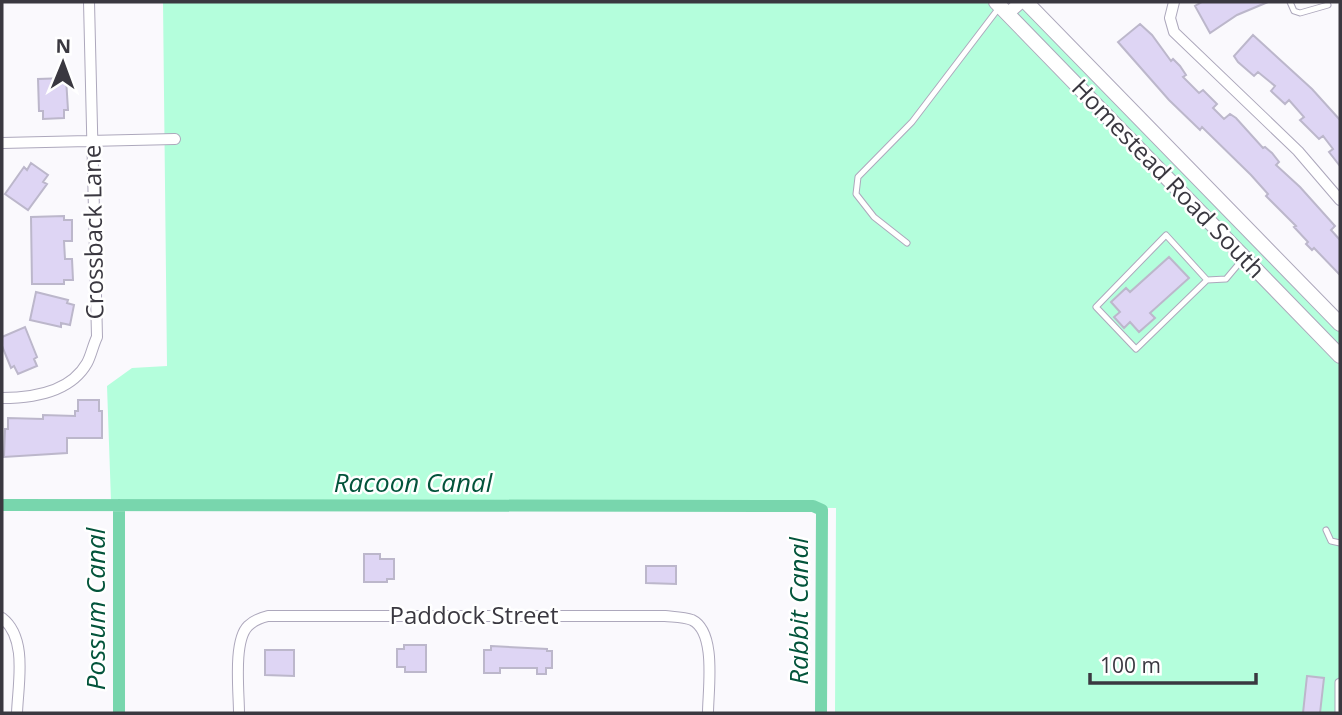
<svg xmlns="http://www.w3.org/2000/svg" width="1342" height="715" font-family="'Open Sans',sans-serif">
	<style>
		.grass { fill: #b4fedc }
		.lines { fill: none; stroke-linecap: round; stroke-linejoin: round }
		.canal { stroke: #78d6ad; stroke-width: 12 }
		.building { fill: #ded5f4; stroke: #bcb7cb; stroke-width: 2 }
		.service-casing { stroke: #ada8bc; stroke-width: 7 }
		.minor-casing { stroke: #ada8bc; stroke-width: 12 }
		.tertiary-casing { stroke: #ada8bc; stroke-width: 14 }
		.secondary-casing { stroke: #ada8bc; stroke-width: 16 }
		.service { stroke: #fff; stroke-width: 5 }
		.minor { stroke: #fff; stroke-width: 10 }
		.tertiary { stroke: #fff; stroke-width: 12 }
		.secondary { stroke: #fff; stroke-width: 14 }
		.labels { text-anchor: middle; stroke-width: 5; stroke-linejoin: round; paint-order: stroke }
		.street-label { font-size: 24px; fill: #3a3840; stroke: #fff }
		.water-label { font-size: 26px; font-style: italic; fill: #03543b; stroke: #fff }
	</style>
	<rect width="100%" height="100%" fill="#faf9fd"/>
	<path class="grass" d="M163,2h824l353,363v348h-505l1,-205 -725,-7 -4,-115 25,-18 35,-2z
		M1024,8l316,325v14l-324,-333z"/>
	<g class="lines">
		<path class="canal" d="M2,505l811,1 9,4 -1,203
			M119,713v-208"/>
	</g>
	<path class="building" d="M1202,2h66l-31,13 -27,18 -15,-27z
		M1140,24l12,11 19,26 2,-2 7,7 6,9 -3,2 16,16 4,-3 14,14 -4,4 11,11 6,-5 6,4 27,30 2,-1 7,6 7,9 -3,3 24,22 35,39 -4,4 9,10v35l-26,-27 -2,2 -6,-6 2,-2 -14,-15 2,-1 -30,-30 2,-2 -17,-19 -49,-48 -2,3 -31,-30 -51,-58z
		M1253,35l59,54 28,31v46l-11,-14 4,-3 -10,-13 -4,3 -19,-19 4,-3 -15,-17 -4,4 -14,-13 4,-5 -17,-14 -4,4 -16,-14 -4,-6z
		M66,78l2,32h-4v8l-21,1v-8h-4l-1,-32z
		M31,163l17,12 -5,7 4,2 -19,26 -23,-16 19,-27 3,3z
		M64,216v4h8v21h-8l1,18h7l1,21h-9v4h-32l-1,-67z
		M1169,257l20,21 -39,35 5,5 -16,14 -9,-10 -6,6 -10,-11 6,-5 -9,-10 15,-14 4,4z
		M36,292l32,8 -1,3 7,2 -4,20 -9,-2v4l-31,-7z
		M25,327l12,30 -3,2 3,7 -19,8 -4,-8 -3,2 -9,-22v-9z
		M78,400h21v11h3v27h-35v15l-63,4 1,-28h3v-11l35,1v-4l32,1v-5h3z
		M364,554h16v5h14v20h-7v3h-23z
		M646,566h30v18l-30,-1z
		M404,645h22v27h-21v-5h-8v-18h7z
		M491,646l56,3v2h5v17h-6v6h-9v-6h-37v5h-16v-23h7z
		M265,650h29v26l-29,-1z
		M1307,676l17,2 -4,35h-17z"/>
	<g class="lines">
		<g class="service-casing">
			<path id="service" d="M1290,2l4,9 6,2 28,-8
				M907,243l-33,-26 -18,-23 2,-17 54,-55 86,-113
				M1207,280l-41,-45 -70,72 40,42 71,-69 19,-1 16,-19
				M1326,530l5,11 9,2
				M1338,713v-31l2,-1"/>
		</g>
		<g class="minor-casing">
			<path id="minor" d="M1174,2l-4,16 4,14 124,119 42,49
				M2,143l173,-4
				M2,398c30,0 68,-5 85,-35 4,-7 6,-18 10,-26l-8,-335
				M2,618c26,20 16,66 15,95
				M239,713c0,-21 -6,-72 9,-87 6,-6 12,-8 20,-10h397c9,1 19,1 27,4 25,12 16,70 16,93"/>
		</g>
		<g class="tertiary-casing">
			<path id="tertiary" d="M1007,14l14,-12"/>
		</g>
		<g class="secondary-casing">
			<path id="secondary" d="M996,2l344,354
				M1026,2l314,322"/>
		</g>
		<use href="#service" class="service"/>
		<use href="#minor" class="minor"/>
		<use href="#tertiary" class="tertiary"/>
		<use href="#secondary" class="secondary"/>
	</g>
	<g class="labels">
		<g class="street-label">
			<text transform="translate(1168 179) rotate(46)" y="8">Homestead Road South</text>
			<text transform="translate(94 232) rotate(-91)" y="8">Crossback Lane</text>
			<text x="474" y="624">Paddock Street</text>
		</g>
		<g class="water-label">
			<text x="413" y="492">Racoon Canal</text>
			<text transform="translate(96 609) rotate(-90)" y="9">Possum Canal</text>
			<text transform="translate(799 611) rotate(-90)" y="9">Rabbit Canal</text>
		</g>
	</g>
	<rect width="1342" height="715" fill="none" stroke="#3a3840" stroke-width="7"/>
	<g transform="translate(63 63) rotate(1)" stroke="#ffffff" stroke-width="5" paint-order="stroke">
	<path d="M0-5L12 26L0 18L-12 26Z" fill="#3a3840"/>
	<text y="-10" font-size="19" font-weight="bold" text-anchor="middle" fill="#3a3840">N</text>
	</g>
	<path d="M1090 673v10h166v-10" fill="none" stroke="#3a3840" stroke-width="3.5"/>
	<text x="1100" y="673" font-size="21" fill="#3a3840" stroke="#ffffff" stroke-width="5" paint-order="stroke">100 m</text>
</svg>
